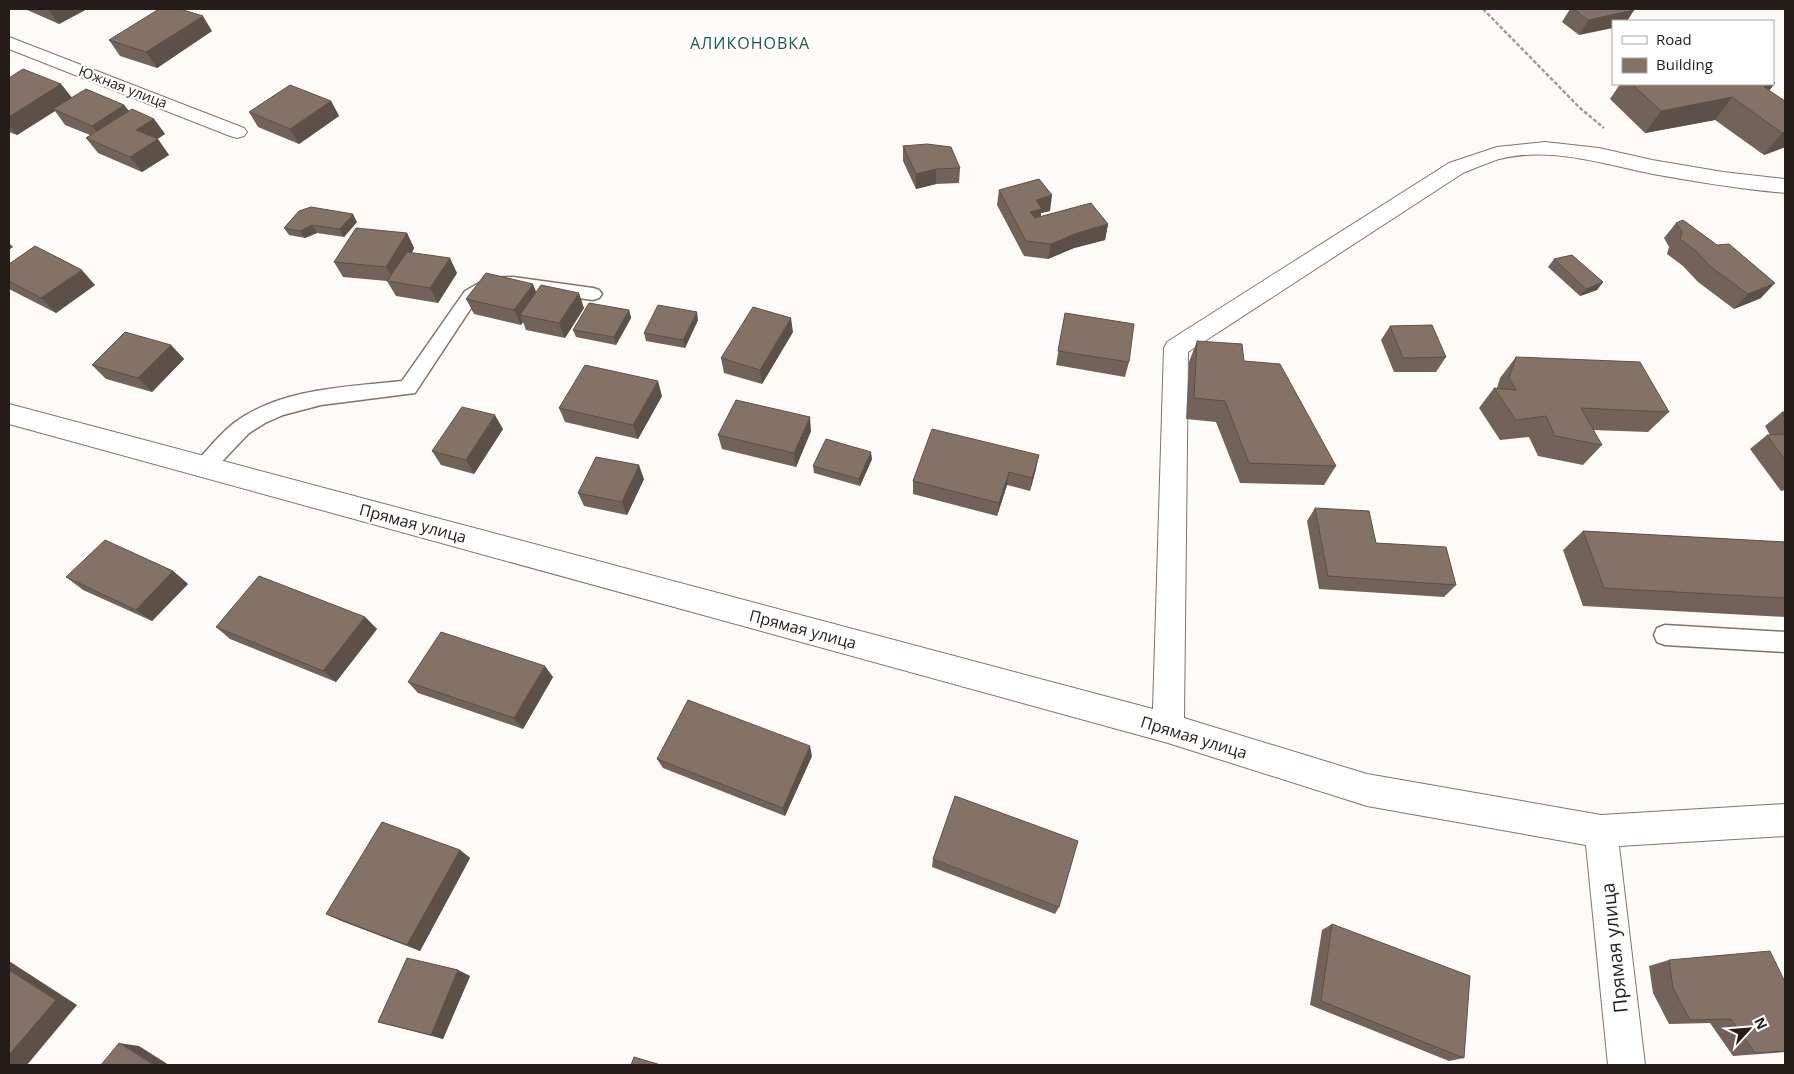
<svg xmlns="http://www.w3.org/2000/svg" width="1794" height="1074" font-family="'Open Sans',sans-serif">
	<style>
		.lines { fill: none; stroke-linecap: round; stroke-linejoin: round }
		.service-casing { stroke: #847267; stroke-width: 3 }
		.minor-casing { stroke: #847267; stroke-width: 2 }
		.path { stroke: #a29c99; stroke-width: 2.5; stroke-dasharray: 4 2; stroke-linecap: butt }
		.service { fill: #fff; fill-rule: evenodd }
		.minor { fill: #fff; fill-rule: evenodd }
		.wall { fill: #726259 }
		.shaded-wall { fill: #5d5048 }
		.building { fill: #857267; stroke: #5d5048 }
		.labels { text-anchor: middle; stroke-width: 4.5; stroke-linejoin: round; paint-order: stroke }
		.far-street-label { font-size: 14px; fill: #251d19; stroke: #fff }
		.far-quarter-label { font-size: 16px; letter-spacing: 1px; fill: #175b41; stroke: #fff }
		.street-label { font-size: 16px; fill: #251d19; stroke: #fff }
		.near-street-label { font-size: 19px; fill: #251d19; stroke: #fff }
	</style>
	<rect width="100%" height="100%" fill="#fefaf7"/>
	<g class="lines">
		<g class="service-casing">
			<path id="service" d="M513,277l80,11 6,2 3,4 -3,4 -6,2 -80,-11 -21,1 -15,9 -62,94 -94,12 -38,10 -18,8 -16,10 -38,40 -7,2 -7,-2 -3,-6 3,-6c12,-13 23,-27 37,-38 47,-35 113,-36 168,-42l63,-90 23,-13z
				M1665,625l120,7v20l-120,-7 -8,-3 -3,-7 3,-7z"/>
		</g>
		<g class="minor-casing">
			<path id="minor" d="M9,37l235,91 3,4 -3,4 -7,2 -7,-2 -221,-87z
				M1545,142l54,6 53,12 71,12 62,7v14c-44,-4 -88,-11 -132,-19 -50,-10 -102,-28 -154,-15 -12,4 -24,9 -36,14l-275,179 -4,366 183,56 234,41 184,-11v32l-166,10 26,219h-37l-22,-220 -219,-39 -199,-63 -1159,-319v-20l1144,305 11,-361 3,-6 282,-179 48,-16z"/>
		</g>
		<path class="path" d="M1483,9l97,99 24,20"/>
		<use href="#service" class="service"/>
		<use href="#minor" class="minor"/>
	</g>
	<path class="wall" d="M25,9h62l-28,15z
		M1570,9h62l2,1 -7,11h-14l-34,14 -17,-13z
		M212,31l-55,37 -37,-12 -11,-16z
		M9,78l52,6 11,14 52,7 5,6 25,8 11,15 -8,5 12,16 -27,17 -44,-19 -12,-15 4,-3 -25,-10 -10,-14 -38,24 -8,-3z
		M1775,83l-6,8 16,10v46l-21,8 -49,-35 -70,13 -35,-34 10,-15z
		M331,101l8,15 -40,28 -41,-17 -9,-15z
		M903,146l57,22 -1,15 -23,1 -20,5 -13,-28z
		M999,190l51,21 -9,2v4l67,7 -3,16 -31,8 -26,11 -24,-3 -27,-51z
		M299,211l58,11 -13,15 -27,-4 -12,5 -16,-3 -5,-7z
		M1676,223l85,75 -27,11 -36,-27 -15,-16 -16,-12 2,-7 -5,-9z
		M407,233l7,15 -2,5 45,20 -19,30 -42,-7 -9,-15 -44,-4 -9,-15z
		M1554,259l49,23 -6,8 -17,6 -32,-29z
		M9,264l86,21 -39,28 -47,-24z
		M536,292l48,16 -19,30 -39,-8 -3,-8 -2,3 -47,-11 -8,-15z
		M629,310l2,8 -15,27 -40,-8 -3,-7z
		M1065,313l64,49 -4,15 -69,-12z
		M698,320l-13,28 -39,-7 -2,-8z
		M1390,326l56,31 -10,15h-42l-13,-32z
		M793,332l-31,52 -38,-11 -3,-15z
		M1197,341l47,20 92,105 -12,19 -84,-2 -24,-61 -30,-3 3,-57z
		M171,345l13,14 -32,33 -46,-13 -14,-14z
		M1516,357l153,55 -21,20 -55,-2 9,15 -19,20 -45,-9 -9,-19 -29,3 -21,-32 15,-20h3l3,-10z
		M662,396l-24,43 -73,-17 -6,-14z
		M1782,412h3v78l-4,1 -31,-42 17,-14h3l-5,-9z
		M503,429l-29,45 -33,-9 -9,-14z
		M811,431l-15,36 -74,-18 -4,-14z
		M872,459l-12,27 -46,-13 -1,-7z
		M1036,469l-6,22 -23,-6 -10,31 -84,-22v-13z
		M644,479l-17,36 -43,-9 -6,-13z
		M1315,508l61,35 80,42 -12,12 -125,-8 -12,-68z
		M1583,531l202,11v75l-202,-11 -20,-56z
		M173,571l15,13 -36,37 -69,-31 -17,-13z
		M365,617l12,12 -41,53 -106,-43 -14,-12z
		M553,677l-30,52 -105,-36 -10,-11z
		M812,756l-27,60 -122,-48 -6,-9z
		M460,850l10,8 -50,93 -79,-30 -15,-7z
		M933,859l126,48 -4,7 -123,-47z
		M1332,924l132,134 -15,3 -139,-56 12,-75z
		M1669,960l116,22v70l-52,4 -23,-33 -41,1 -16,-31 -4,-27z
		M458,970l12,6 -27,63 -65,-17z"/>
	<path class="shaded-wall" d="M48,9h39l-28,15z
		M1634,10l-7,11h-14v7l-34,7 9,-15z
		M203,16l9,15 -55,37 -11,-16z
		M1775,83l-18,23 7,-19z
		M61,84l12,15 -20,10 2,2 -38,24 -8,-9v-9z
		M1732,97l-17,23 -70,13 16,-22z
		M331,101l8,15 -40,28 -9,-15z
		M124,105l12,16 -32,20 -12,-15z
		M154,119l11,15 -18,12 -11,-16z
		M1785,132v15l-21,8 18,-22z
		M158,139l11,16 -27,17 -12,-15z
		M936,169v15l-20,5v-15z
		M1052,195l-2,16 -9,2 -1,12 -10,-13 6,-12z
		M353,214l4,8 -13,15 -4,-8z
		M1108,224l-3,16 -31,8 -26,11 3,-15 26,-11z
		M312,225l5,8 -12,5 -5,-7z
		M407,233l7,15 -19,34 -9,-15z
		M9,243l4,4 -4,3z
		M450,258l7,15 -19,30 -8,-15z
		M82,270l13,15 -39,28 -15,-15z
		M1603,282l-6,8 -17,6 6,-7z
		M1775,283l-14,15 -27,11 14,-15z
		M533,284l6,15 -19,16 3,7 -2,3 -7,-15z
		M579,293l5,15 -19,30 -6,-15z
		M629,310l2,8 -15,27 -2,-8z
		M697,312l1,8 -13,28 -2,-8z
		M791,318l2,14 -31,52 -2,-14z
		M171,345l13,14 -32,33 -14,-14z
		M658,381l4,15 -24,43 -5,-14z
		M495,415l8,14 -29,45 -8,-14z
		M810,417l1,14 -15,36 -2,-14z
		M871,452l1,7 -12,27 -1,-7z
		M1039,455l-3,14 -6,22 2,-13z
		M639,465l5,14 -17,36 -5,-13z
		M1009,472l-2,13 -10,31 2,-13z
		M173,571l15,13 -36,37 -16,-11z
		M365,617l12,12 -41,53 -13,-11z
		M545,666l8,11 -30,52 -9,-11z
		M810,746l2,10 -27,60 -2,-8z
		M460,850l10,8 -50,93 -13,-6z
		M9,961l68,44 -50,60h-18z
		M458,970l12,6 -27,63 -12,-4z
		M119,1043l20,3 30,19h-15z"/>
	<path class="building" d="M159,9h21l23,7 -57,36 -37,-12z
		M1574,9h58l2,1 -46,10z
		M23,69l38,15 -52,33v-39z
		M1773,81l2,2 -11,4 21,14v31l-3,1 -50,-36 -71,14 -29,-27h141z
		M290,85l41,16 -41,28 -41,-17z
		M86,89l38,16 -32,21 -39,-17z
		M132,109l22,10 -18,11 22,9 -28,18 -44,-19z
		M927,144l24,3 9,21 -24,1 -20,5 -13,-28z
		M1039,179l13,16 -16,5 6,9 -12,3 5,6 56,-15 17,21 -31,9 -26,11 -25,-3 -27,-51z
		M311,207l42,7 -13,15 -28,-4 -12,6 -16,-3 15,-17z
		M1683,220l34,25 12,-1 46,39 -27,11 -37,-27 -15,-16 -16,-12 2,-8 -6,-8z
		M356,228l51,5 -21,34 -52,-5z
		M35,246l47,24 -41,28 -32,-17v-17z
		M407,252l43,6 -20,30 -43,-7z
		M1572,255l31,27 -17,7 -32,-30z
		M486,273l47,11 -19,26 -48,-11z
		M541,285l38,8 -20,30 -39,-8z
		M589,303l40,7 -15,27 -41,-7z
		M658,305l39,7 -14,28 -39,-7z
		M753,307l38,11 -31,52 -39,-12z
		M1065,313l69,11 -5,38 -71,-11z
		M1432,325l14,32 -43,1 -13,-32z
		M125,332l46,13 -33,33 -46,-13z
		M1197,341l45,3 2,17 36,3 56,102 -87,-3 -24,-62 -31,-3z
		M1516,357l124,5 29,50 -88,-4 21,37 -47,-9 -9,-20 -30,4 -22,-32 22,2 -7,-12z
		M585,365l73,16 -25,44 -74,-17z
		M736,400l74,17 -16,36 -76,-18z
		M462,407l33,8 -29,45 -34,-9z
		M1782,412h3v7z
		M932,429l107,26 -7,23 -23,-6 -10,31 -86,-22z
		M1785,434v26l-18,-25z
		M826,439l45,13 -12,27 -46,-13z
		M596,457l43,8 -17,37 -44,-9z
		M1315,508l54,3 7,32 70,4 10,38 -128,-9z
		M1583,531l202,11v56l-181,-10z
		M105,540l68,31 -37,39 -70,-33z
		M259,576l106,41 -42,54 -107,-44z
		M441,632l104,34 -31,52 -106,-36z
		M688,700l122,46 -27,62 -126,-49z
		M955,796l123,45 -19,66 -126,-48z
		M382,822l78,28 -53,95 -81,-31z
		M1332,924l138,52 -6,82 -143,-57z
		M1770,951l15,31v69l-30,2 -24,-34 -41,1 -17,-32 -4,-28z
		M407,958l51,12 -27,65 -53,-13z
		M9,970l47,30 -47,55z
		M119,1043l35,22h-53z
		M634,1057l27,8h-30z"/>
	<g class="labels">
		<g class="far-street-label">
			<text transform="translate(123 87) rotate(21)" y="5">Южная улица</text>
		</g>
		<g class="far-quarter-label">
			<text x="750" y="49">АЛИКОНОВКА</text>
		</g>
		<g class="street-label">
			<text transform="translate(413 523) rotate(15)" y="6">Прямая улица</text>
			<text transform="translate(803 629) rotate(15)" y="6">Прямая улица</text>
			<text transform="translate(1194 737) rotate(17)" y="6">Прямая улица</text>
		</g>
		<g class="near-street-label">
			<text transform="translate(1614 948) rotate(-96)" y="7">Прямая улица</text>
		</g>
	</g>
	<rect width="1794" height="1074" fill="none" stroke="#251d19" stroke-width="20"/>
	<rect x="1612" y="20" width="162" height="65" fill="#ffffff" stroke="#a8a5a3"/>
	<rect x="1622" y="36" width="25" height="8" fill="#ffffff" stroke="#a8a5a3"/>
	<text x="1656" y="45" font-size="15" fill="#251d19">Road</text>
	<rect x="1622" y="58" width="25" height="15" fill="#857267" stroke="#a8a5a3"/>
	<text x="1656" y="70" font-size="15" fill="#251d19">Building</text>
	<g transform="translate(1749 1029) rotate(64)" stroke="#ffffff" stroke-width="4" paint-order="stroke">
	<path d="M0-4L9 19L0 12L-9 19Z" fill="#251d19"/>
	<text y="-8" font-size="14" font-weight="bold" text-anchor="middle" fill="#251d19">N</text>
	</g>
</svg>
